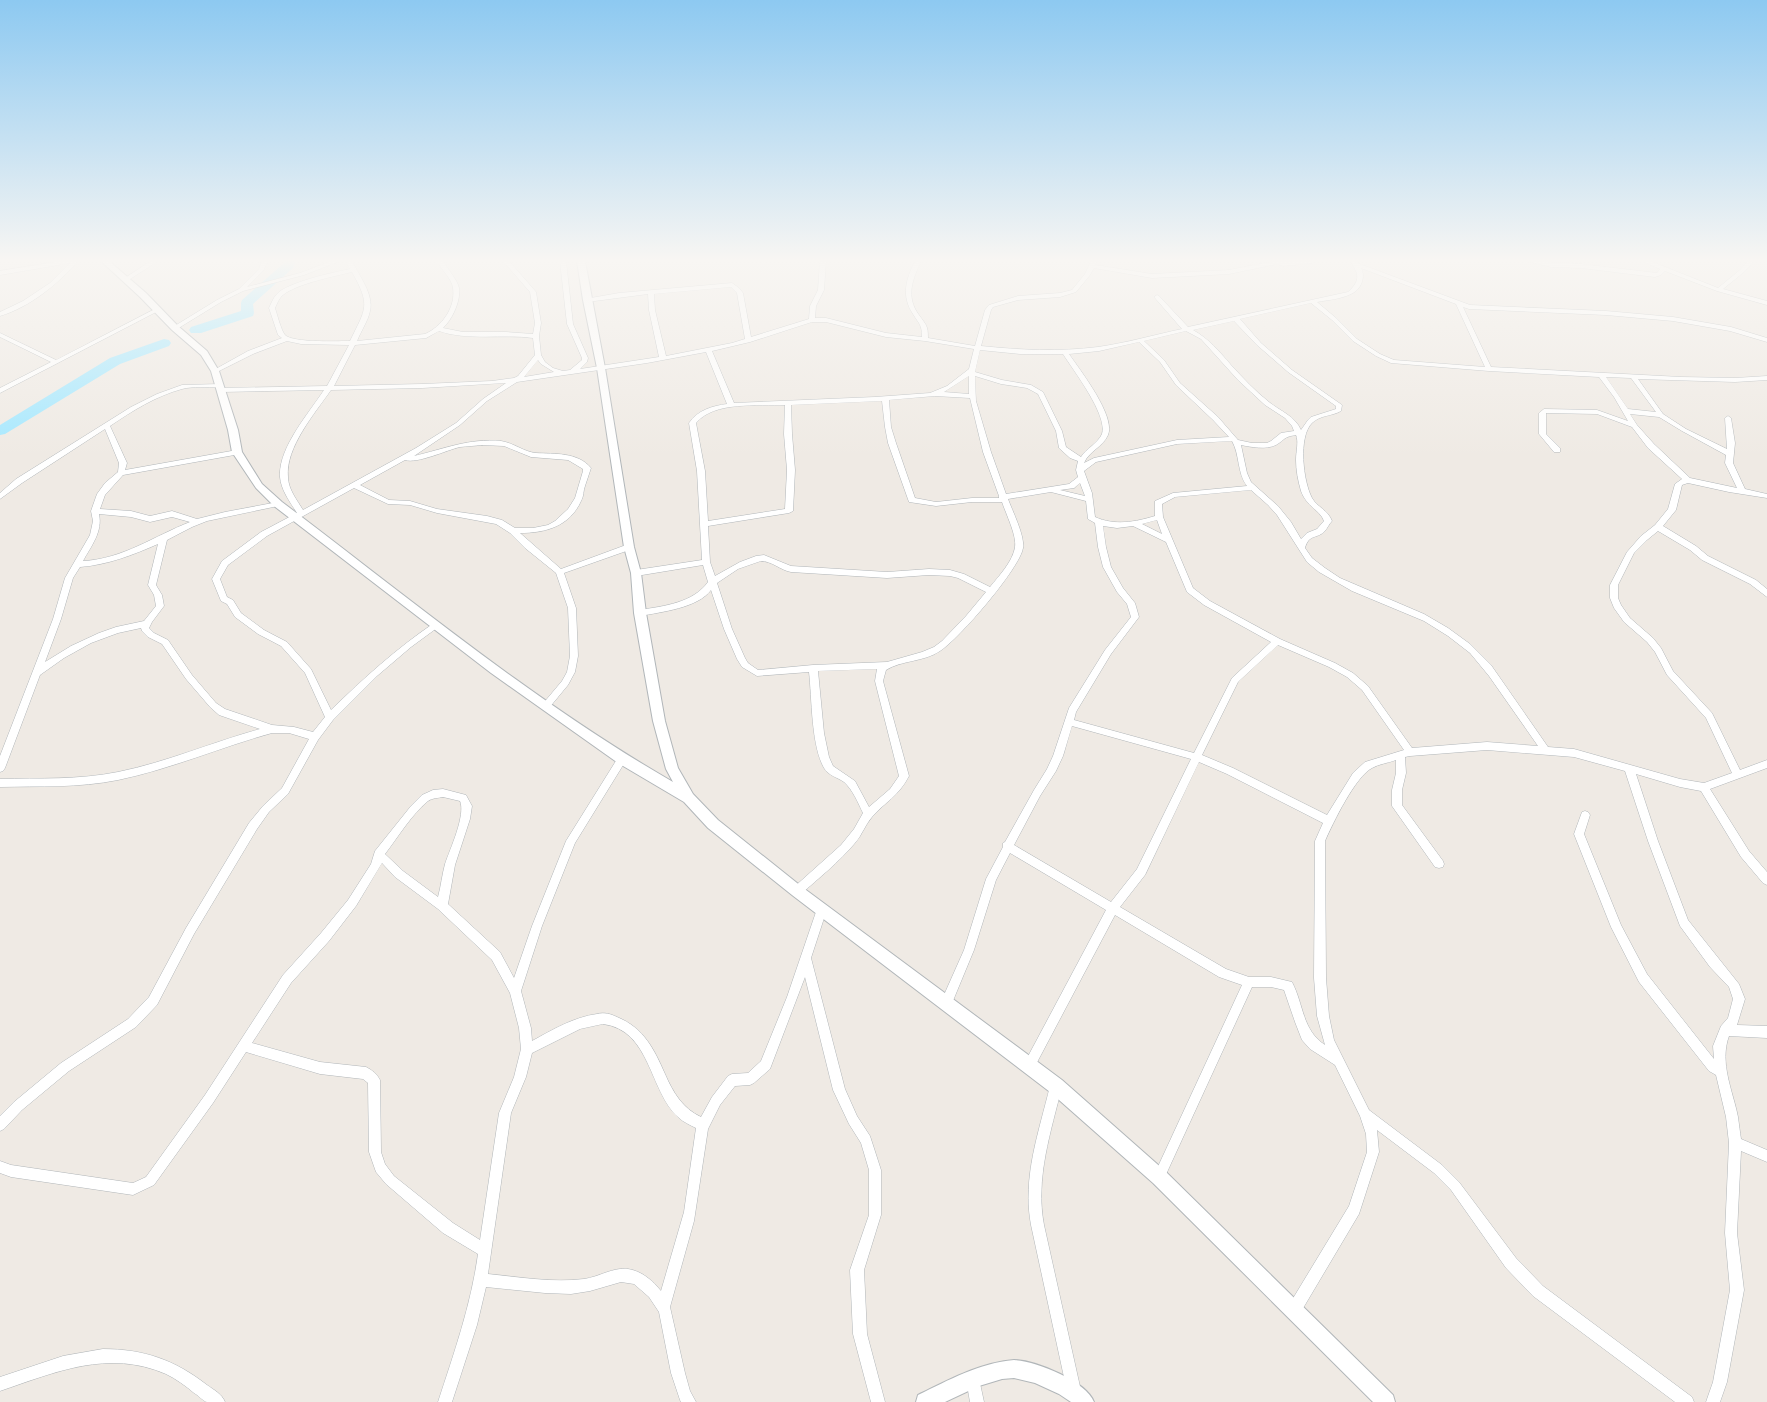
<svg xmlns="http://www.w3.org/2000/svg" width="1767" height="1402" font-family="Rubik,sans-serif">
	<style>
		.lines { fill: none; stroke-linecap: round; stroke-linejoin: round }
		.river { fill: #a4e8ff; fill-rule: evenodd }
		.minor-casing { stroke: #b1b6b9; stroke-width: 1 }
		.tertiary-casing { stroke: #b1b6b9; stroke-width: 2 }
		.minor { fill: #fff; fill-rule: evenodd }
		.tertiary { fill: #fff; fill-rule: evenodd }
	</style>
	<rect width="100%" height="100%" fill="#efeae4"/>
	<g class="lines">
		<path class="river" d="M284,261h12l-3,7 -40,36 1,9 -1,3 -52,17h-10l-2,-3 2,-3 50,-16v-8l1,-3 41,-36z
			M164,339l5,1 2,3 -2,3 -49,18 -115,70 -5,1v-10l110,-67z"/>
		<g class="minor-casing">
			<path id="minor" d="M61,261h17c-20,23 -48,46 -78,55v-4l23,-11 27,-18 20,-20 -70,12v-4z
				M151,261h7l-31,20 -5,-1z
				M262,261h6l-5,10 -16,16 53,-14 32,-12h8l-36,14 -61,16 -22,11 -44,27h-4v-2l44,-27 22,-11 20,-20z
				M346,261h6c7,15 22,33 18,50 -2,10 -9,20 -13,30l68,-7c16,-7 31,-26 28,-46 -1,-9 -12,-19 -16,-27h6c4,7 15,20 16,27 2,13 -7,32 -16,40l20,4h43l27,2 2,-11 -5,-31 -27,-31h6l27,31 5,31 -2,13 2,19 4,7 8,6 10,3 7,-1 12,-10v-2l-15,-34 -7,-63h6l7,63 15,34 -1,4 -7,7 79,-12 -10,-47 -1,-16 -61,8 -2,-1v-2l34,-6 113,-10 7,5 4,5 8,44 58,-18 1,-13 8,-16 2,-29h6l-2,29 -8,16 -1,12h11l60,15 36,4c0,-13 -3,-13 -9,-23 -12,-18 -7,-35 2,-53h6c-8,18 -16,35 -2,54 7,10 9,10 9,23l47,8 10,-36 4,-5 29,-9 42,-3 12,-3 13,-16 6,-13h6l-2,4 57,9 77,-4 41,-8 -1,-1 14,1 33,-1 -3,2 -30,3 -6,-2 -48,10 -77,4 -58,-10 -4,7 -14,17 -16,5 -42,3 -25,7 -2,3 -10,36c39,4 78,6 117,1 28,-4 56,-12 84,-18l-27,-31 -1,-1 3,-2 2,1 29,31 160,-35c13,-12 11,-18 2,-31h6l1,2 113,42 136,6 67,6 58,10 36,11v4l-37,-11 -57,-10 -67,-6 -137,-6 -6,-2 28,60 190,10 54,1 32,-2v4l-32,2 -97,-3 25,35 23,15 41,20 -2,-31 3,-2 3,2 4,25 -2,20 12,26 22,5v4l-38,-6 -41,-9 -6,2 -6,25 -13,16 33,20 12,10 48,24 11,9v8l-17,-13 -48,-24 -12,-10 -32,-19 -11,9 -13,13 -16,32v13l3,7 9,13 23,20 8,10 12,23 39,42 28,57 27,-10v8l-57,21 39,62 18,21v13l-4,-2 -22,-26 -40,-66 -21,-4 -44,-13 22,67 30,79 51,64 6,15 -8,26 30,1v12l-38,-2c-10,27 4,55 9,81 1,8 2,15 3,22l26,11v12l-26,-11 -4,82 7,57 -17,92 -7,20h-14l7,-20 17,-92 -5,-57 4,-90 -3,-26 -10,-42 -7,-4 -70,-89 -28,-55 -37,-93 8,-22 3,-1 3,1 2,3 -6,19 37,91 26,49 67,85 -1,-13 8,-20 7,-8 5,-19 -4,-12 -19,-20 -30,-41 -32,-85 -23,-70 -51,-14 -87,-7 -77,6 -5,1 1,16 -4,17v15l41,56 1,3 -1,3 -4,1 -4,-1 -43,-61v-16l4,-17v-13c-8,3 -17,4 -24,8 -17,9 -39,55 -47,73l1,137 3,38 5,24 35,70 73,55 17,17 57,76 27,28 149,111 2,5h-19l-142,-106 -27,-28 -55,-78 -17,-17 -57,-43 2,22 -20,62 -60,101 -5,2 -5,-2 -2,-5 2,-5 60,-99 18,-54 -1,-18 -6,-18 -25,-51 -25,-16 -8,-9 -7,-18 -11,-32 -13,-3h-19l-89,194 -4,2 -4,-2 -2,-4 2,-4 87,-188 -23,-8 -104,-62 -82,155 -4,2 -4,-2 -2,-4 2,-4 81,-152 -96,-57 -14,27 -22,70 -24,58 -4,1 -4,-1 -2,-4 24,-54 22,-71 17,-32v-4l2,-1 29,-52 13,-21 6,-13 16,-48 36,-58 26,-33 -4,-13 -10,-12 -14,-25 -5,-20 -3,-24 -7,-4 -2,-18 -35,-9 -43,7c4,11 17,37 15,49 -3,20 -64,91 -83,103 -16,11 -38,9 -54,19l-3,11 26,95c-11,21 -23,25 -37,41 -7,8 -10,18 -17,26 -16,19 -36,35 -54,51l-4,2 -4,-2 -1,-3 1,-3 48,-43 13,-16 9,-16c-5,-10 -10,-23 -19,-31 -7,-5 -15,-6 -20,-14 -13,-23 -12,-70 -15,-96l-52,4 -15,-9 -5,-8 -13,-30 -13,-39c-13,18 -50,22 -71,26l-4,-3 4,-3c24,-4 53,-7 68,-28l-5,-17 -67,11 -4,-3 4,-3 66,-10 -5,-89 -8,-48c9,-13 23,-17 38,-19l-21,-52 -59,11 -130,19 -30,19 -27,24 -46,31c30,-7 55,-18 87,-15 13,2 23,11 35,12 18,1 42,-1 55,15 -2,6 -4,12 -6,18 -2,5 -1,10 -4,15 -11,25 -35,32 -61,32l41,36 65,-24h6l1,2 -1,2 -68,24 12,35 2,48 -3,16 -7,13 -19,23h-6l-2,-2 21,-25 5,-9 3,-16 -2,-48 -12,-35 -31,-25 -15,-15 -14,-9 -59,-11 -27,-8 -22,-1 -34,-16 -87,48 -39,29 -8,14 7,18 6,3 8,13 23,17 23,12 24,27 20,41c33,-32 65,-61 103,-87l3,-1 4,3 -30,22 -34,29 -44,44 -15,20 -30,54 -19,18 -12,17 -63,105 -37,71 -21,22 -67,44 -47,39 -18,19 -4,2v-15l14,-14 47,-39 67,-44 21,-22 37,-69 63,-105 14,-17 19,-18 27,-49 -20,-6h-17c-51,14 -101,36 -154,47 -39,8 -79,6 -118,7v-8c39,-1 79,1 118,-7 49,-10 95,-30 142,-43l-41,-14 -9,-8 -24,-28 -24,-35 -14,-7 -6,-6 -1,-3 -23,5 -27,10 -27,15 -24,17 -35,93 -2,3 -3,1v-16l53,-137 12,-41 25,-43 3,-14 -2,-10 6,-17 8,-11 13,-11 1,-9 -14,-34 -83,54 -22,16v-6l16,-14 115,-72 26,-13 25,-9 39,-1 1,1 -3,2c-12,1 -26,-1 -37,2 -26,7 -50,22 -72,37l17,37 -2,7 112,-20h3v4l-117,21 -18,20 -5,14 31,2 19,5 22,-5 25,8 28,-7 53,-10h3v4h-3l-71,15 -15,6 -25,13 -11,45 6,10 2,11 -12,16 -3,6 5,5 14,7 24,35 24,28 9,6 47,16 22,2 19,5 12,-15 -20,-44 -24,-27 -23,-12 -23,-17 -8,-13 -6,-3 -9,-22 10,-18 39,-29 36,-19c-7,-11 -16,-23 -17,-36 -2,-29 29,-64 44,-87l-103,2 -3,-2 3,-2 106,-2 22,-41 -48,-1 -14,-3 -34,13 -36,18 -5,-1 36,-20 34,-13 -4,-3 -9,-27c2,-4 4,-10 8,-14 9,-11 57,-22 73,-25zM1361,268l95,36 29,63 -91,-7 -14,-6 -23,-15 -21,-21 -19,-16c11,-2 24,-3 34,-8 10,-4 15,-17 10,-26zM352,272c19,34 14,36 -2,69 -12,0 -57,2 -65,-6 -4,-5 -8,-21 -10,-27 2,-4 4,-10 8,-13 13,-11 52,-19 69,-23zM731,287l6,6 8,46 -13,4 -66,13 -11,-46 -1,-16zM1311,303l21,17 21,21 23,15 15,7 98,8 110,6 15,20 14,24 -31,-11 -53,-1 -5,4v21l15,18h6v-4l-14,-14v-21l51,1 35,13 16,21 34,31 -7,5 -7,25 -13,16 -14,11 -14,16 -17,33v13l4,10 10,14 23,20 8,10 12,23 39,43 26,55 -28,10 -24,-4 -106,-30 -26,-2 -57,-82 -21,-21 -22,-16 -24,-14 -84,-36 -15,-10 -13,-10 -7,-10c4,-14 11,-9 19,-16 3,-3 5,-8 8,-11 -4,-11 -15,-14 -20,-23 -9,-17 -14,-61 0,-75 8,-8 21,-7 29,-12l1,-6 -50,-35 -31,-27 -21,-24zM1234,321l23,24 31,27 48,34v3l-25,8 -3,3 -7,10c-6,-14 -21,-19 -32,-28 -14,-11 -26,-24 -38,-37 -12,-14 -22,-26 -38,-35zM812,322h14l60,15 39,4 49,8 -5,20 -22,17 -17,7 -55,4 -141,6 -22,-52 38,-9zM439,331c27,10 65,3 94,7l2,17 -17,21 -4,2 -22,3 -70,3 -88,2 21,-41 71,-7zM1186,331l15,8 37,41 27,25 20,13 7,8 2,5 -13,2 -10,8 -4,2h-15l-14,-3 -20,-23 -38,-34 -16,-23 -20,-19zM1139,342l21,20 16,23 37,35 16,17 -52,3 -83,18 -10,5c5,-12 19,-16 24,-28 8,-19 -28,-65 -39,-81l30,-3zM980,350l40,4h43c10,16 45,61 39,80 -4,9 -16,15 -21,23l-15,-10 -4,-16 -19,-39 -12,-7 -29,-5 -27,-8zM538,360l3,4 13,8 -30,5zM969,376v18l-25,-2zM975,376l26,8 26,4 11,6 18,37 3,17 11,10 8,3 -2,9 2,7 -9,7 -63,10 -15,-42 -15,-51zM1606,377l25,1 25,34 -28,-3zM506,383l-23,16 -27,24 -40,25 -113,62c-6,-10 -15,-21 -15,-33 -3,-29 27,-64 43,-87l91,-2zM935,396l35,2 13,54 16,44v2h-27l-36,4 -21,-4 -19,-55 -5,-16 -2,-27zM882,401l3,26 3,16 21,59 27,4 36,-4h30c4,12 15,34 13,45 -2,14 -16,29 -25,40l-26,-13 -14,-4 -21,-1 -42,3 -96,-6 -27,-11 -8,1 -16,6 -25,14 -5,-14 -2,-36 81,-13 4,-2 2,-41 -3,-36 -1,-29zM785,405l-1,29 3,36 -2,39 -77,12 -3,-50 -9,-48c18,-22 62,-17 89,-18zM1630,414l29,3 23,14 44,24 -1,8 12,25 -47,-10 -36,-34 -17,-19zM1296,435c3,7 0,16 0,25 0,10 2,21 5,31 5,15 19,19 23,30l-7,8 -10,4 -6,6 -10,-17 -13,-16 -27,-24 -4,-9 -6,-28c10,2 25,5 35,0 10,-6 7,-8 20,-10zM1232,441c8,14 5,32 15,45l-74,7 -18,8v15c-20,6 -40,10 -60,1l-3,-24 -8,-22 12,-9 81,-18zM482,445l22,1 27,11 37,3 15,9v2l-8,27 -7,11 -13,12 -7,4 -15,3h-18l-13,-8 -15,-4 -50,-7 -27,-8 -21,-1 -29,-15 45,-25c12,4 42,-10 55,-13 8,-1 15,-1 22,-2zM1080,483l5,13 -25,-6 14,-2zM1251,490l17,15 9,10 30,47 12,10 33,19 72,30 24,15 22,17 19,23 49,70 -51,-4 -75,6 -44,-62 -15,-13 -18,-10 -55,-24 -70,-38 -17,-13 -30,-71 -1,-13 13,-7zM99,514l32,3 19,5 22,-5 18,5c-36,14 -67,37 -107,39 8,-15 20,-29 16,-47zM1157,520l5,14 -20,-10zM1103,526l14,2 16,-2 33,16 21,50 17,13 67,37 -39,36 -38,75 -120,-33 2,-8 35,-58 28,-37 -4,-14 -12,-15 -12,-21 -5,-20zM158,544l-10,41 6,10 2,11 -12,15 -28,6 -17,6 -28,13 -26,16 16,-43 12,-41 7,-11c27,-2 53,-12 78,-23zM761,561c11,0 19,9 30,11l96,6 42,-3 21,1 8,2 28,14 -20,24 -24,25 -8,6 -12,5 -35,10 -74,3 -55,5 -10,-7 -3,-5 -13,-29 -15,-46 21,-14zM1278,645l51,22 18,10 15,13 42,60 -39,12 -12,11 -26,42 -94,-47 -31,-13 36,-73zM877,669l-2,12 24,95 -9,13 -21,18 -14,-26 -22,-15 -4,-9 -5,-24 -6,-62zM1072,726l119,33 -54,110 -26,33 -97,-57 26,-49 16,-25 7,-15zM1199,762l28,12 96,49 -8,18 -1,137 3,38 8,29c-23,-15 -21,-40 -33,-63l-21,-5h-22l-23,-8 -106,-62 25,-32z
				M1527,261l54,3 76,9 3,-4 -18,-8h8l68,27 22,-18 8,-9h6l-10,11 -21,17 44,12v4l-50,-14 -52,-20 -4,4 -6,2 -74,-9 -30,-1z
				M155,309l5,1 -160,83v-5l51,-26 -51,-25v-4l56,27z
				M622,755l3,1 2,3 -2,3 -50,81 -33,83 -21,65 10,37 1,13c20,-11 42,-24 65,-27 7,-2 14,0 20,3 27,11 37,32 48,57 8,18 17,34 36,43l11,-20 16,-21 4,-2 16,-1 13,-12 26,-64 30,-88 1,-3 4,-2 4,2 1,3 -16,49 34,131 12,27 13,20 11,34v45l-17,55 3,64 18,68h-14l-18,-68 -3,-64 19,-55v-45l-8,-27 -12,-19 -16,-34 -28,-113 -35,92 -16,14 -4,2 -15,1 -15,19 -12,24 -14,92 -24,86 15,66 5,18 6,11h-15l-1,-2 -9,-27 -12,-61 -10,-15 -15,-13 -13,-2 -31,9 -19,3 -26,-1 -59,-6 -9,38 -25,77h-14c16,-49 33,-97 40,-148l-35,-21 -57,-49 -10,-12 -7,-20 -1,-69 -5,-4 -43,-5 -74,-22 -33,51 -59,82 -21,10 -122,-18 -11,-4v-12l11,4 122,18 13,-6 59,-82 78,-120 38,-42 27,-33 23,-36 4,-13 36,-45 11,-11 11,-5 10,-1 23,6 6,11 -2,13 -15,46 -7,39 52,48 14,26 18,-52 34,-85 53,-85zM443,797l17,4c6,14 -10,48 -15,63 -3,11 -4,22 -7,33l-35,-26 -18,-17c13,-17 27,-40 43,-53 4,-3 10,-3 15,-4zM382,863l13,14 43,32 54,51 18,33 9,35 2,21 -7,28 -15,36 -19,127 -27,-17 -59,-47 -9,-12 -4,-12 -1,-72c-3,-6 -8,-10 -14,-13l-46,-5 -68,-19 39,-60 38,-42 27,-35zM603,1024c48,6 46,67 75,93 5,5 12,8 18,11l-12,84 -23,79c-8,-10 -19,-20 -33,-22 -15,-2 -29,8 -44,10 -32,4 -64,-2 -96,-5l23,-161 15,-36 6,-24 48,-24z
				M1056,1080l4,2 2,4c-11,46 -27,92 -18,139l37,166 -2,5 -5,2 -5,-2 -2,-5 -36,-166c-9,-48 8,-93 19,-139l2,-4z
				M103,1349c41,0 72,11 104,36 7,5 15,9 18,17 -5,0 -13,0 -18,0 -4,-1 -9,-7 -13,-9 -8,-7 -18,-14 -28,-19 -58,-25 -110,-2 -166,17v-14l63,-21z
				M973,1372l5,2 6,28h-14l-4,-23 2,-5z"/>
		</g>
		<g class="tertiary-casing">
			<path id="tertiary" d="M101,261h8l37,32 32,33 29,25 12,20 19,59 4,22 20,32 20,18c127,96 252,200 391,280l-7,-13 -13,-48 -19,-108 -3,-40 -7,-26 -27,-179 -14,-68 -6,-39h8l20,107 29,179 7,26 5,40 19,108 13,47 15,26 25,26 84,67 260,193 103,91 228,224 2,7h-22l-220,-219 -103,-91 -258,-197 -84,-67 -24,-26 -66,-39 -127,-90 -217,-167 -18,-18 -24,-36 -4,-22 -17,-59 -10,-16 -29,-25 -32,-33z
				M1014,1360c22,1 72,21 80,42h-23l-12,-8 -24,-11 -21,-5 -12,1 -23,7 -34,16h-29l2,-7c31,-15 61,-32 96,-35z"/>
		</g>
		<use href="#minor" class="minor"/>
		<use href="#tertiary" class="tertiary"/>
	</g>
	<linearGradient id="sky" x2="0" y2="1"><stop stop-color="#8dc9f1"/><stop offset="0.57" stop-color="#f8f6f3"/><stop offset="1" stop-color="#f8f6f3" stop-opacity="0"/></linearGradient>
	<rect width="1767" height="457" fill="url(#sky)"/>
</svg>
